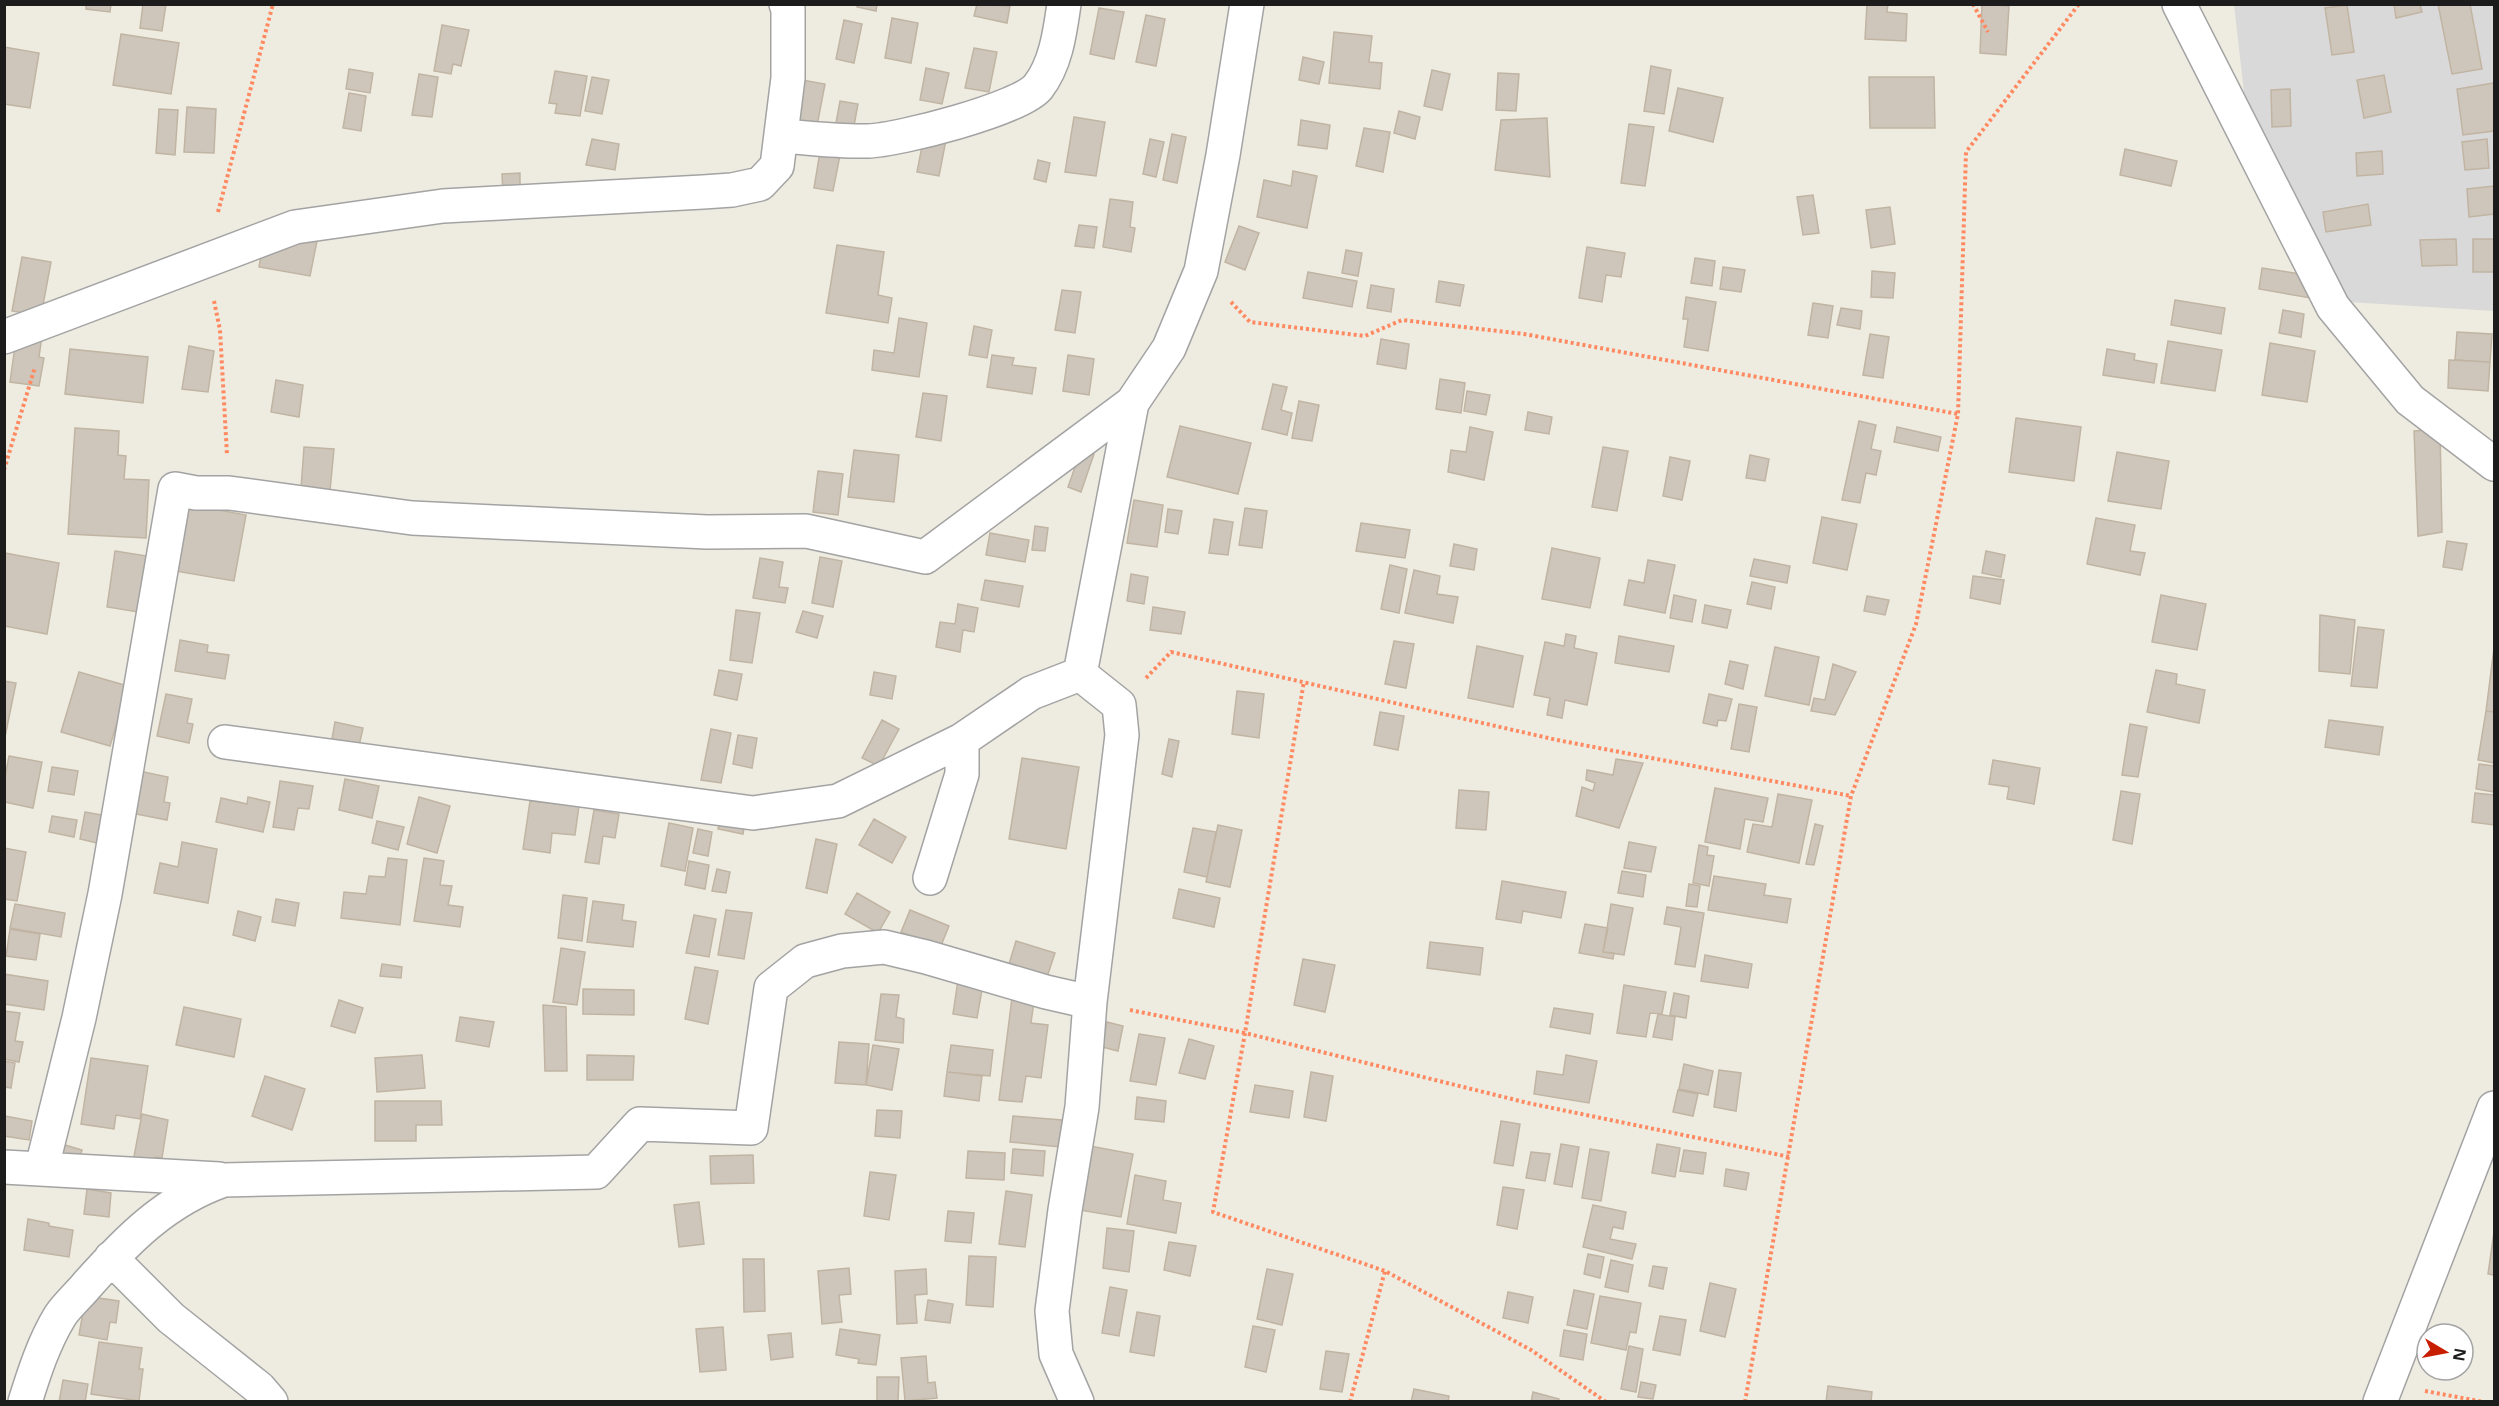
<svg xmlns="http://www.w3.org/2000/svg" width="2499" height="1406" font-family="'Noto Sans',sans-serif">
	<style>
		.residential { fill: #dad9d9 }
		.building { fill: #cec6ba; stroke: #c1b4a3; stroke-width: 1.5 }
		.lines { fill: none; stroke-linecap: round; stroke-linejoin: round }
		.minor-casing { stroke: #a3a3a3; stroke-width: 36 }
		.path { stroke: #ff8961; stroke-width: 4; stroke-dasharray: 3 3; stroke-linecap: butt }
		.minor { stroke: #fff; stroke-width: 33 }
	</style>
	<rect width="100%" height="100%" fill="#eeece1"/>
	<path class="residential" d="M2234,5h260v306l-162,-10 -78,-122z"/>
	<path class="building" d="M86,4h25l-1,8 -24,-3z
		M143,4h23l-4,27 -22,-3z
		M857,4h20l-1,7 -19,-4z
		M977,4l33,2 -3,17 -33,-7z
		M1867,4h21l-1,8 20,2 -1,27 -41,-2z
		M1982,4l27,2 -3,49 -26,-2z
		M2394,4h26l2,8 -26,6z
		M2438,4h32l12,65 -30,5z
		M2347,5l7,47 -22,3 -7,-47z
		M1099,8l25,4 -10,47 -24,-5z
		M1146,15l19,4 -9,47 -20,-4z
		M892,18l26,5 -7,40 -26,-5z
		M844,20l18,4 -8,39 -18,-4z
		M442,25l27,5 -8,36 -8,-2 -2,10 -17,-3z
		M1334,32l38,4 -3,26 13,1 -2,26 -51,-6z
		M121,34l58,9 -8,51 -58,-9z
		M4,47l35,6 -9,55 -26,-4z
		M974,48l23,4 -8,40 -24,-4z
		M1303,57l21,5 -5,22 -20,-4z
		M1651,66l20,4 -7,44 -20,-3z
		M926,68l23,5 -7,31 -22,-4z
		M349,69l24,4 -3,20 -24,-4z
		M1432,70l18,4 -8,36 -18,-4z
		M555,71l32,5 -7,40 -25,-3 2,-9 -8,-1z
		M1498,73l21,1 -3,37 -20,-1z
		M419,74l19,3 -6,40 -20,-2z
		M2384,75l7,37 -27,6 -7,-38z
		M592,77l17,3 -7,34 -17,-3z
		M1869,77h65l1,51h-65z
		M802,80l23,4 -9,47 -22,-4z
		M2494,83v48l-31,4 -6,-46z
		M1678,88l45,10 -10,44 -44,-11z
		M2290,89l1,37 -19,1 -1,-37z
		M349,93l17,3 -5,35 -18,-3z
		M840,101l18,3 -4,22 -18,-3z
		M187,107l29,2 -2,44 -30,-1z
		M159,109l19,1 -3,45 -19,-2z
		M1399,111l21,6 -5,22 -21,-6z
		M1074,117l31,5 -9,54 -31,-4z
		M1547,118l3,59 -55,-7 6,-50z
		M1301,120l29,5 -3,24 -29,-4z
		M1629,124l25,3 -9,59 -24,-3z
		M1364,128l26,4 -7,40 -27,-6z
		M1172,134l14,3 -9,46 -14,-3z
		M924,136l22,4 -7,36 -22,-4z
		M592,139l27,5 -4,26 -29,-5z
		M1150,139l14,3 -8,35 -13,-3z
		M2487,139l2,29 -24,2 -3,-28z
		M821,146l20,4 -8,41 -19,-3z
		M2125,149l52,12 -6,25 -51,-11z
		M2382,151l1,23 -26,2 -1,-23z
		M1038,160l12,3 -4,19 -12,-3z
		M1293,171l24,5 -10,52 -50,-11 7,-37 27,6z
		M520,173v20l-17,1 -1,-20z
		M2494,186v28l-25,3 -2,-28z
		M1813,195l6,38 -16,2 -6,-38z
		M1110,199l23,3 -3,25 5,1 -4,24 -28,-5z
		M2368,204l3,21 -45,7 -3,-20z
		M1890,207l5,37 -24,4 -5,-38z
		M1079,225l18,2 -3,21 -19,-2z
		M1239,226l20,7 -14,37 -20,-8z
		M287,236l30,5 -7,35 -51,-9 5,-28z
		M2456,239l1,26 -35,1 -2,-26z
		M2473,239h21v33h-21z
		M837,245l47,7 -6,43 14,3 -4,25 -62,-10z
		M1587,247l38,6 -4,24 -15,-2 -4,27 -23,-4z
		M1346,250l16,3 -4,23 -16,-3z
		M22,257l29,5 -10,54 -29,-5z
		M1695,258l20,3 -3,25 -21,-3z
		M1723,267l22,3 -4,22 -21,-3z
		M2262,268l57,9 -3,22 -57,-10z
		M1872,271l23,2 -2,25 -22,-1z
		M1308,272l49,9 -5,26 -49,-9z
		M1439,281l25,4 -4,21 -24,-4z
		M1371,285l23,4 -3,23 -24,-4z
		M1062,290l19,2 -6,41 -20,-3z
		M1686,297l30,5 -8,49 -24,-4 4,-28h-5z
		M2175,300l50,8 -4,26 -50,-9z
		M1813,303l20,3 -5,32 -20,-3z
		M1841,308l21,3 -2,18 -23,-4z
		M2283,310l21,4 -3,23 -22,-4z
		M899,318l28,5 -8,54 -47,-7 2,-20 20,3z
		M974,326l18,4 -5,28 -18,-3z
		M17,332l25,4 -3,21 5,1 -5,28 -29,-4z
		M2457,332l35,2 -2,28 -35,-2z
		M1870,334l19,3 -6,41 -20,-3z
		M1381,339l28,5 -3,25 -29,-5z
		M2168,341l54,9 -7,41 -54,-8z
		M2270,343l45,8 -8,51 -45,-7z
		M189,346l25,5 -6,41 -26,-3z
		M70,349l78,8 -5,46 -78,-9z
		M2107,349l28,5 -1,6 23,4 -3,19 -51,-8z
		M992,355l22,3 -2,7 24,3 -4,26 -45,-7z
		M1068,355l26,4 -5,36 -26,-4z
		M2449,360l41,2 -2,29 -40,-3z
		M1440,379l25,4 -4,30 -25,-4z
		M276,380l27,5 -4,32 -28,-5z
		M1273,384l14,3 -6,23 11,3 -5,22 -25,-6z
		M1467,391l23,4 -4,20 -22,-4z
		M923,393l24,3 -6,45 -25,-4z
		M1299,401l20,4 -7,36 -20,-3z
		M1528,412l24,5 -3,17 -24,-4z
		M2016,418l65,9 -7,54 -65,-9z
		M1859,421l17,4 -5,24 10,2 -5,24 -10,-2 -6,30 -18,-3z
		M1180,426l71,17 -13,51 -71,-17z
		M1470,427l23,5 -9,48 -36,-8 3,-22 15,2z
		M1897,427l44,10 -3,14 -44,-9z
		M75,428l44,3 -1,24 8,1 -2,23 25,1 -3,58 -78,-4z
		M2440,429l2,103 -24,4 -4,-105z
		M304,447l30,2 -4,42 -29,-3z
		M1603,447l25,4 -11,60 -25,-4z
		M854,450l45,5 -5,47 -46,-5z
		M1081,450l13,4 -13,38 -13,-5z
		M2117,452l52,9 -8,48 -53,-8z
		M1750,455l19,4 -4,22 -19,-3z
		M1670,457l20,4 -8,39 -19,-4z
		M818,471l25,3 -5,41 -25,-3z
		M1134,500l29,5 -6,42 -30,-4z
		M186,504l60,11 -12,66 -59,-10z
		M1245,508l22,3 -5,37 -23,-3z
		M1168,509l14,2 -4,23 -13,-2z
		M1822,517l35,7 -10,46 -34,-7z
		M2096,518l39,7 -5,26 15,2 -5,22 -53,-11z
		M1214,519l19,3 -5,33 -19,-2z
		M1361,523l49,7 -5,28 -49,-7z
		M1035,526l13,2 -3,23 -13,-1z
		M990,533l39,7 -4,22 -39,-7z
		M2447,541l20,3 -5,26 -19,-3z
		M1454,544l23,5 -3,21 -24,-4z
		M1552,548l48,10 -10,50 -48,-9z
		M115,551l32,5 -9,56 -31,-5z
		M1986,551l19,4 -4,22 -19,-4z
		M5,553l54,10 -12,71 -43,-8z
		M820,557l22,4 -9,46 -21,-4z
		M760,558l23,4 -4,25 9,1 -3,15 -32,-5z
		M1754,559l36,7 -3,17 -37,-7z
		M1648,560l27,5 -10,48 -41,-8 5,-25 15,3z
		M1390,565l17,4 -8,44 -18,-4z
		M1414,570l26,6 -3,18 21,3 -5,26 -48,-10z
		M1131,574l17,3 -4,27 -17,-3z
		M1973,576l31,4 -4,24 -30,-6z
		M985,580l38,6 -4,21 -38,-7z
		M1752,582l23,5 -4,22 -24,-5z
		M1674,595l22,5 -4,22 -22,-4z
		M2161,595l45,9 -9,46 -45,-8z
		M1867,596l22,4 -4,15 -21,-4z
		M958,604l20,4 -4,24 -11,-2 -3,22 -24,-5 4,-25 15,2z
		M1705,605l26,5 -4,18 -25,-5z
		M1153,607l32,5 -4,22 -31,-4z
		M736,610l24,3 -8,50 -22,-3z
		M803,611l20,5 -6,22 -21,-6z
		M2320,615l35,5 -5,54 -31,-3z
		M2358,627l26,3 -7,58 -26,-2z
		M1566,634l10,2 -2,12 23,5 -10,52 -22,-5 -3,18 -15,-3 3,-17 -16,-3 11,-53 19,4z
		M1619,636l55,10 -5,26 -54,-9z
		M180,640l28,5 -1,7 22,3 -4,24 -50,-8z
		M1394,641l20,3 -8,44 -21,-4z
		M1477,646l46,10 -10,51 -45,-9z
		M1775,647l44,10 -10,48 -44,-9z
		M2494,648v64l-8,-1z
		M1730,661l18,4 -5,24 -18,-5z
		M1833,664l23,8 -21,43 -24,-4 3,-13 11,2z
		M719,670l23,4 -5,26 -23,-5z
		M2156,670l21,4 -1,10 29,6 -6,33 -52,-11z
		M79,672l49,14 -18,60 -49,-14z
		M874,672l22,4 -4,23 -22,-4z
		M4,681l12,2 -11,54h-1z
		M1237,691l27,3 -5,44 -27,-4z
		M166,694l26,5 -5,24 6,1 -4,19 -32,-7z
		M1709,694l23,5 -6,22 -8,-1 -1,6 -14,-3z
		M1739,704l18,3 -8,45 -18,-3z
		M2486,711l8,1v51l-16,-3z
		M1380,712l24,4 -6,34 -24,-5z
		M882,720l17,9 -20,37 -17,-8z
		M2329,720l54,7 -4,28 -54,-8z
		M335,722l28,6 -6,27 -27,-5z
		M2130,724l17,3 -9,50 -16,-2z
		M711,729l20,4 -10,50 -20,-3z
		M738,735l19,3 -5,30 -19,-4z
		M1169,739l10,2 -7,36 -10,-3z
		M9,756l33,6 -9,46 -29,-6v-20z
		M1022,758l57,9 -13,82 -57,-10z
		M1616,759l27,4 -24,65 -43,-12 6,-29 11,4 2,-8 -9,-3 1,-10 26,5z
		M1993,760l47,8 -6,36 -27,-5 2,-12 -20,-3z
		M2479,764l15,2v26l-18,-3z
		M52,767l26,4 -4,24 -26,-4z
		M139,771l29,6 -4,25 6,1 -3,17 -36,-7z
		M345,779l34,7 -7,32 -33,-8z
		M280,781l33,5 -4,23 -11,-1 -4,22 -21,-3z
		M1715,788l53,10 -5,24 -18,-3 -5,30 -35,-7z
		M1459,790l30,2 -3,38 -30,-2z
		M2121,791l19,3 -8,50 -19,-4z
		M2475,793l19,2v30l-22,-3z
		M1778,794l34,6 -13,63 -52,-11 6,-28 19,3z
		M248,797l22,5 -7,30 -47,-10 5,-24 26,6z
		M419,797l31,9 -13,47 -30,-9z
		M530,801l49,5 -4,29 -23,-2 -2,20 -27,-4z
		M594,810l25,4 -4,24 -12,-2 -4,28 -14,-2z
		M85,812l17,3 -5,28 -17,-4z
		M52,816l25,4 -3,17 -25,-5z
		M721,817l24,4 -2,13 -25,-5z
		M874,819l32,18 -14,26 -33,-18z
		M377,821l27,6 -6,23 -26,-7z
		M669,823l24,5 -8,43 -24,-5z
		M1815,824l8,2 -9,39 -8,-1z
		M1218,825l24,5 -12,57 -24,-5z
		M1193,828l23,4 -9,45 -23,-5z
		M698,829l14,3 -4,24 -15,-3z
		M816,839l21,5 -10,49 -21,-5z
		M182,842l35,7 -9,54 -54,-10 6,-30 18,4z
		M1629,842l27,5 -5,25 -27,-4z
		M1699,845l9,2 -1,8 7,1 -5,30 -16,-3z
		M4,848l22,4 -9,49 -13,-2z
		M388,858l19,2 -7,65 -59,-7 3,-26 22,2 3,-18 16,1z
		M424,858l20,3 -4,24 12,1 -4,19 15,2 -3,20 -46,-6z
		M689,861l20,4 -4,24 -20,-4z
		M717,869l13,3 -4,21 -14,-2z
		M1622,871l24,4 -3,22 -25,-4z
		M1714,876l52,8 -2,11 27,4 -4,24 -79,-13z
		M1502,881l64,11 -5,26 -38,-7 -2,12 -25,-4z
		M1689,884l11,2 -3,21 -11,-1z
		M1179,889l41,9 -6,29 -41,-9z
		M857,893l33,19 -12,21 -33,-19z
		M563,895l24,3 -5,43 -24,-3z
		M276,899l23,4 -4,23 -23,-4z
		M593,901l31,4 -2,15 14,2 -3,25 -46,-5z
		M15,904l50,9 -4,24 -51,-9z
		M1611,904l22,4 -9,47 -21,-3z
		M1667,907l37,6 -9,54 -20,-3 6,-37 -17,-3z
		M726,910l26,3 -8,46 -26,-4z
		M910,910l39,16 -9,22 -39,-16z
		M238,911l23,6 -6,24 -22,-6z
		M694,915l22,4 -7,38 -23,-4z
		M1585,924l23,4 -5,24 11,1 -1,6 -34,-6z
		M10,929l30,5 -4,26 -30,-4z
		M1016,941l39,12 -11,33 -38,-12z
		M1430,942l53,6 -3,27 -53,-7z
		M561,948l24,4 -8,53 -24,-3z
		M1705,955l47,9 -4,24 -47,-7z
		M1303,959l32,6 -10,47 -31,-7z
		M382,964l20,3 -1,11 -21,-2z
		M695,967l23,4 -10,53 -23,-5z
		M4,974l44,7 -4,29 -40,-6z
		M958,980l25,4 -6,34 -24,-4z
		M1624,985l42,7 -4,22 -12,-1 -4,24 -29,-4z
		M583,989l51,1v25l-51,-1z
		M1674,993l15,3 -3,22 -16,-3z
		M881,994l18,1 -3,22 8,2 -1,24 -28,-3z
		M1012,998l22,3 -3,22 17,2 -7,53 -15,-2 -4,26 -23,-2z
		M339,1000l24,8 -8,25 -24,-7z
		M543,1005l23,2 1,64h-22z
		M184,1007l57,12 -7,38 -58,-12z
		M1554,1008l39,6 -3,20 -40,-7z
		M4,1011l16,2 -5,28 8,1 -4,20 -15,-3z
		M1658,1014l17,3 -3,23 -19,-3z
		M460,1017l34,5 -5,25 -33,-6z
		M1107,1022l16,4 -5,25 -16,-4z
		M1139,1034l26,4 -9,47 -26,-4z
		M1189,1039l25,7 -9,33 -26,-6z
		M839,1042l30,2 -3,41 -31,-2z
		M873,1045l26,4 -7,41 -26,-5z
		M951,1045l42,5 -3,26 -43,-4z
		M422,1055l3,33 -48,4 -2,-34z
		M587,1055l47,1 -1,24h-46z
		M1566,1055l31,6 -8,42 -55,-9 3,-23 26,4z
		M91,1058l57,8 -8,53 -24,-4 -2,14 -33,-5z
		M4,1061l11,2 -4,25 -5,-1 -2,7z
		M1684,1064l29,7 -5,24 -29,-6z
		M1719,1070l22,3 -5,38 -22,-4z
		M947,1072l35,4 -3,25 -35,-5z
		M1311,1072l22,4 -7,45 -22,-4z
		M265,1076l40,13 -13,41 -40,-14z
		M1255,1085l38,6 -4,27 -39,-6z
		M1678,1090l20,4 -5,22 -20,-4z
		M1137,1097l29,4 -2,21 -29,-3z
		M375,1101h66l1,24h-26v16h-41z
		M877,1110l25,1 -2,27 -25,-2z
		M142,1114l26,6 -6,38 -6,-1 -2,9 -21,-4z
		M5,1116l27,5 -3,19 -25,-4z
		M1013,1116l49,4 -2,27 -50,-5z
		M1501,1121l19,3 -7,42 -19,-3z
		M62,1144l20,6 -3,11 -20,-4z
		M1561,1144l18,3 -7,40 -18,-3z
		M1657,1144l23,4 -5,29 -23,-4z
		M1090,1146l43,8 -12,63 -42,-7z
		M1013,1149l32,2 -2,25 -32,-3z
		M1590,1149l19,3 -8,49 -19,-3z
		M1684,1150l22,3 -3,21 -23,-3z
		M968,1151l37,2 -1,27 -38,-2z
		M1531,1152l19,2 -5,27 -19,-3z
		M753,1155l1,28 -43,1 -1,-28z
		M1726,1169l23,4 -3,17 -22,-4z
		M870,1172l26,3 -7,45 -25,-4z
		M1135,1175l31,6 -3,19 18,3 -5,30 -49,-9z
		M1503,1187l21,3 -7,39 -20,-4z
		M87,1189l24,4 -2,24 -25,-3z
		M1006,1191l26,4 -7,52 -26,-3z
		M699,1202l5,42 -25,3 -5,-42z
		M1593,1205l33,7 -3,17 -10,-2 -3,12 26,5 -4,15 -49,-12z
		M948,1211l26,2 -3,30 -26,-2z
		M28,1219l21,4v3l24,4 -4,27 -45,-7z
		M1107,1228l27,3 -5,41 -26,-4z
		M2494,1232v43l-6,-1z
		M1169,1242l27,4 -6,30 -26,-6z
		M1588,1254l16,3 -4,21 -16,-4z
		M969,1256l27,1 -3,50 -27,-2z
		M743,1259h21l1,52 -21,1z
		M1611,1260l22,5 -5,27 -23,-5z
		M1653,1266l14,2 -4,21 -14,-3z
		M849,1268l2,26 -12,1 3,27 -20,2 -4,-53z
		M926,1269l1,25 -12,1 2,28 -20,1 -2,-53z
		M1267,1269l26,5 -11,51 -25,-6z
		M1710,1283l26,6 -11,48 -25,-6z
		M1110,1287l17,3 -8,46 -17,-3z
		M1574,1290l20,4 -7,35 -20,-4z
		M1508,1292l25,5 -5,26 -25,-5z
		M1600,1296l41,7 -5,30 -6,-1 -4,18 -35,-7z
		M92,1297l27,4 -3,22 -6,-1 -3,18 -28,-5 6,-34z
		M928,1300l25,4 -3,19 -25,-3z
		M1137,1312l23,4 -6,40 -24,-4z
		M1660,1316l26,4 -6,35 -27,-5z
		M1253,1326l22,4 -9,42 -21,-5z
		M723,1327l3,43 -26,2 -4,-43z
		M840,1329l40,6 -4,30 -18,-2 1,-4 -23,-4z
		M1564,1330l23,4 -4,26 -23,-4z
		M791,1333l2,24 -22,3 -3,-25z
		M99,1342l43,6 -3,21h4l-4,32 -48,-7z
		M1629,1346l14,3 -7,43 -15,-3z
		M1326,1351l23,3 -7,38 -22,-3z
		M926,1356l2,27 7,-1 2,16 -32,3 -4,-43z
		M877,1377h22l-1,25h-21z
		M63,1380l25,4 -3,18h-26z
		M1641,1382l15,3 -3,14 -15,-2z
		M1828,1386l44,6 -1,10h-45z
		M1414,1389l35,7 -1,6h-37z
		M1533,1392l26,7 -1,3h-27z"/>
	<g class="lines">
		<g class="minor-casing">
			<path id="minor" d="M2179,4l154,303 77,93 84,64
				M781,136c29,2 59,6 87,5 31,-1 152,-32 170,-54 18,-23 22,-55 26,-83
				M4,337l291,-110 148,-21 260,-14 29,-2 28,-6 17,-18 11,-88v-69l-2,-5
				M225,742l528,71 85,-12 124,-61 69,-47 49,-19
				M930,878l32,-104v-34
				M4,1167l215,12
				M42,1167l37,-149 26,-124 70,-405 21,4h33l183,25 295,14 99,-1 119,26 207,-154
				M111,1258l60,60 88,70 12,14
				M25,1402c9,-29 19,-60 35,-86 7,-11 19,-21 27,-31 40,-45 79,-85 137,-105l372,-8 44,-48 111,4 20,-140 34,-27 37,-10 42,-4 42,10 120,35 44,10
				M1077,1402l-21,-48 -4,-43 13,-101 17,-103 8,-105 32,-267 -3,-30 -39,-31 52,-271 37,-55 32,-77 22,-116 24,-151
				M2380,1402l114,-294"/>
		</g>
		<path class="path" d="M1973,4l15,28
			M218,212l55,-208
			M214,301l6,29 7,125
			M1231,302l19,20 115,14 37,-16 122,14 434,80
			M4,470l31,-103
			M1146,678l25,-26 386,88 294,56
			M1130,1010l115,23 59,-352
			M2425,1391l59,11
			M1350,1402l35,-131
			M1606,1402l-75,-52 -146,-79 -172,-59 32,-179 283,70 262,54
			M1745,1402l106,-606 65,-172 42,-210 8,-262 113,-148"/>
		<use href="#minor" class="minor"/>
	</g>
	<rect width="2499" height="1406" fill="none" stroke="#1c1c1c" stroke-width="12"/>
	<g transform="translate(2445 1352) rotate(100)"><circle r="28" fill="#ffffff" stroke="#a4a4a4" stroke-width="1.5"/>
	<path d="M0-4.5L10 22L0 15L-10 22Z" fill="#c81e00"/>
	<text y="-9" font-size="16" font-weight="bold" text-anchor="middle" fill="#1c1c1c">N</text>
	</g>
</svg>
